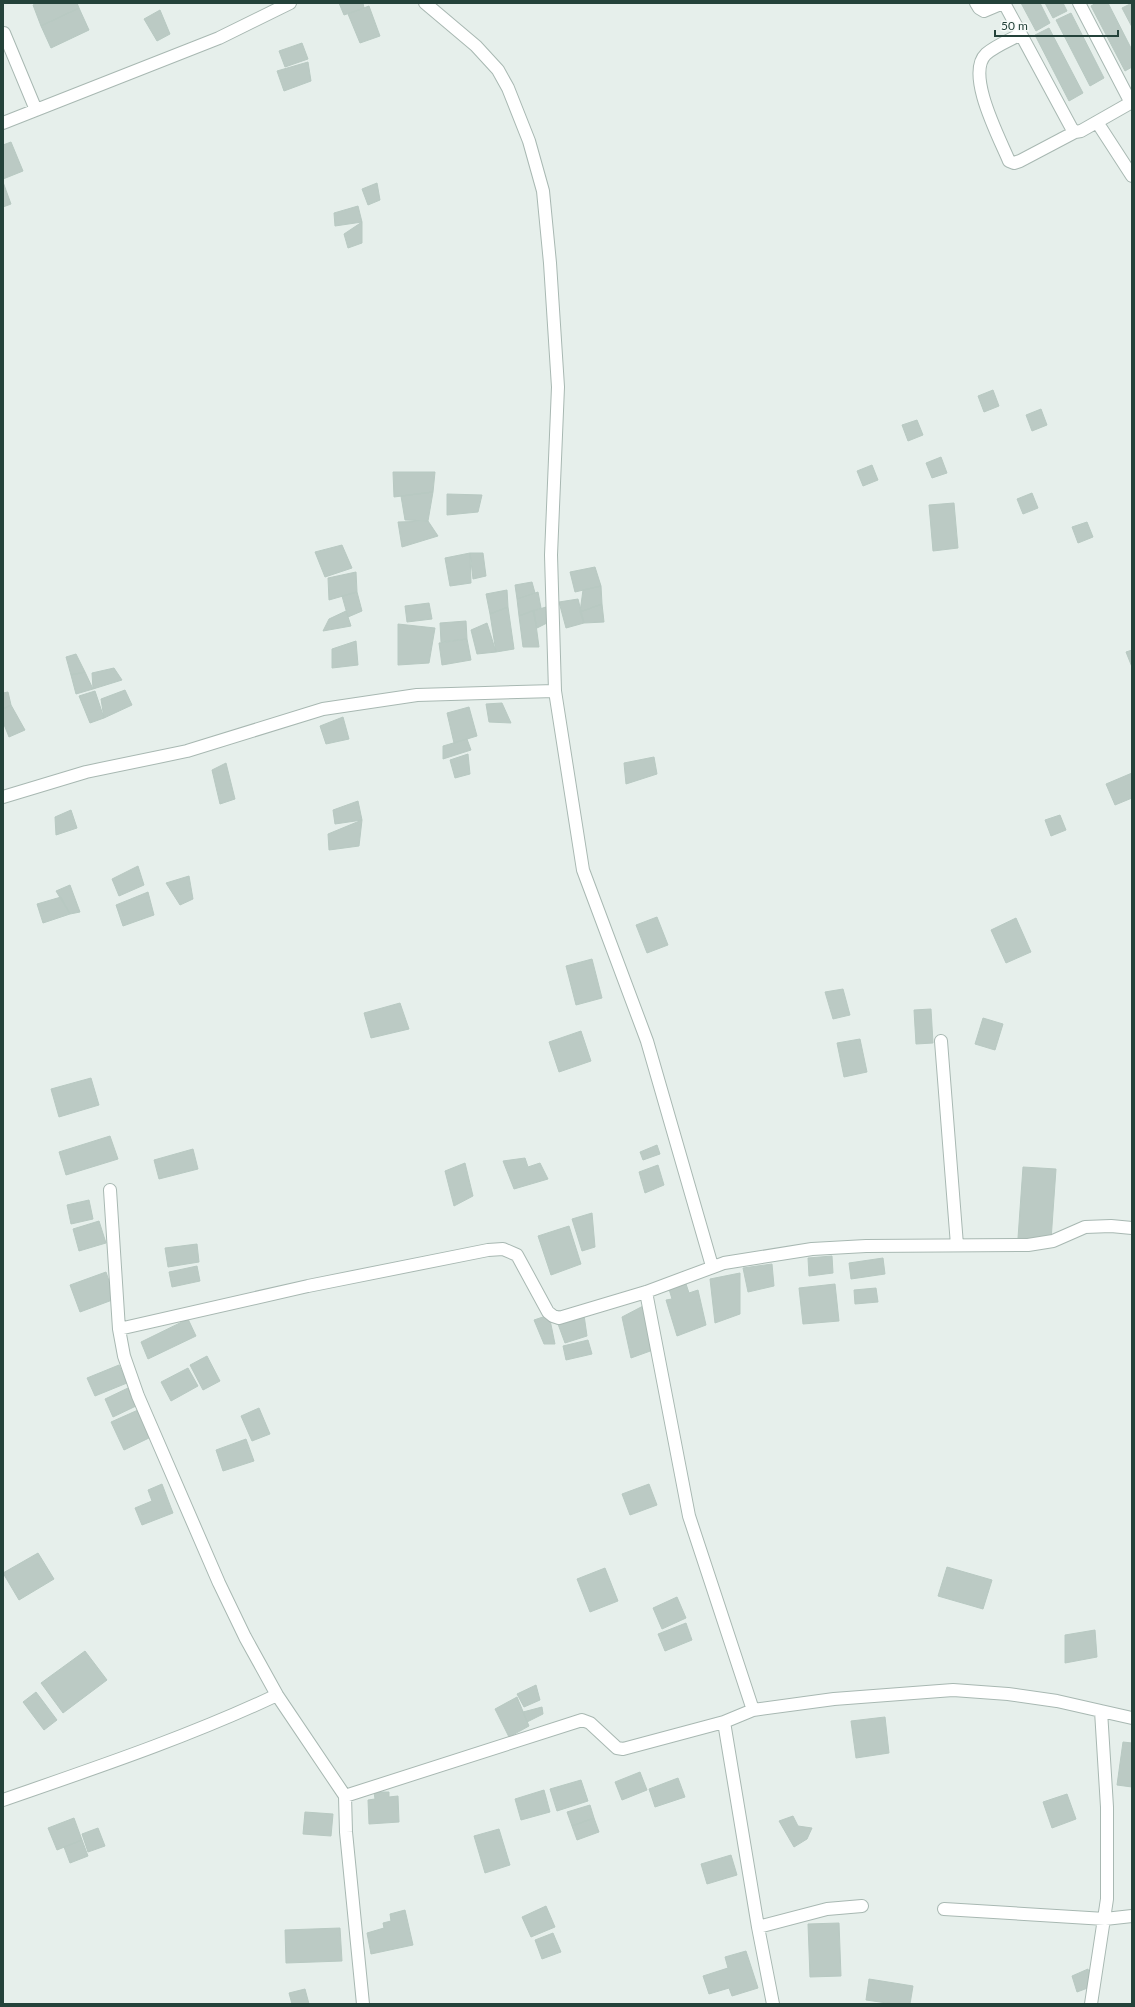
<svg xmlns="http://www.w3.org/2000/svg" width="1135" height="2007" font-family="Lato,sans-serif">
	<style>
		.building { fill: #bbcac4; stroke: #b8c9c2 }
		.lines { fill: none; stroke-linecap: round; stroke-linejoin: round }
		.minor-casing { stroke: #a8b8b2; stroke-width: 14 }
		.minor { stroke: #fff; stroke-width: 12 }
	</style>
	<rect width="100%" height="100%" fill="#e6efeb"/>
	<path class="building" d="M37,3h40l2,5 -38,18 -8,-21z
		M339,3h24l1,5 -20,7z
		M1021,3h19l10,20 -14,8z
		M1045,3h18l4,8 -14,7z
		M1096,3h12l24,47v17l-7,4 -34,-65z
		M1132,3v24l-10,-19z
		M369,6l11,30 -20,7 -12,-29z
		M79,8l10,22 -38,18 -10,-22z
		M160,10l10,24 -13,7 -13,-22z
		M1071,13l33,65 -14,8 -34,-66z
		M1049,28l34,65 -14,8 -34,-66z
		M302,43l6,16 -23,8 -6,-16z
		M308,62l3,19 -27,10 -7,-20z
		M11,142l12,29 -20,8v-34z
		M3,182l8,22 -8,3z
		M377,183l3,17 -12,5 -6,-16z
		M358,206l4,16 -27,4 -1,-13z
		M362,222v21l-14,5 -4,-14z
		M993,390l6,16 -15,6 -6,-16z
		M1041,409l6,16 -15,6 -6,-16z
		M917,420l6,15 -15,6 -6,-16z
		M941,457l6,16 -15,5 -6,-15z
		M872,465l6,15 -15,6 -6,-15z
		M393,472h42l-2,20 -39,5z
		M433,492l-5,29 -23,-1 -4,-24z
		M1032,493l6,15 -15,6 -6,-15z
		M447,494l35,1 -4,17 -31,3z
		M954,503l4,45 -25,3 -4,-46z
		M428,521l10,15 -36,11 -4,-25z
		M1087,522l6,15 -15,6 -6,-16z
		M342,545l10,23 -27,9 -10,-25z
		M470,553l1,30 -21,3 -5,-28z
		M470,553h13l3,23 -13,3z
		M595,567l6,19 -26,6 -5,-20z
		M356,572l1,20 -28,8 -1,-22z
		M532,582l3,11 -18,6 -2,-14z
		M601,586l1,18 -22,8 3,-22z
		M507,590l1,17 -18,7 -4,-20z
		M357,592l5,19 -14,6 -6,-21z
		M538,592l3,16 -22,8 -2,-17z
		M578,599l6,24 -18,5 -7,-26z
		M429,603l3,16 -25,3 -2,-16z
		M602,604l2,18 -20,1 -4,-11z
		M508,607l6,42 -18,3 -6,-38z
		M546,607l3,15 -12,6 -4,-17z
		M534,610l5,37h-16l-4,-31z
		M346,611l5,15 -28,5 6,-12z
		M466,621l1,18 -26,3 -1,-19z
		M487,623l9,29 -19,2 -6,-24z
		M398,624l37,4 -6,35 -31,2z
		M467,639l4,21 -29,5 -3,-22z
		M356,641l2,24 -26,3v-19z
		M1132,650v17l-6,-15z
		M76,654l9,18 -14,3 -5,-18z
		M114,668l8,12 -29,9 -1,-16z
		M85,672l8,17 -17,5 -5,-19z
		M125,690l7,15 -28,13 -3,-19z
		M95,691l9,27 -14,5 -11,-27z
		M8,692l3,13 -8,4v-16z
		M502,703l9,20 -22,-1 -3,-18z
		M11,705l14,25 -16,7 -6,-15v-13z
		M469,707l8,29 -23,7 -7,-30z
		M343,717l6,22 -23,5 -6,-18z
		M467,739l4,11 -28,9v-13z
		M468,754l2,20 -15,4 -5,-18z
		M654,757l3,17 -31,10 -2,-21z
		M226,763l9,36 -15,5 -8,-34z
		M1132,773v25l-17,7 -9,-21z
		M358,801l4,19 -27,4 -2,-14z
		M71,810l6,18 -21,7 -1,-18z
		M1060,815l6,15 -15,6 -6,-16z
		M362,820l-3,26 -30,4 -1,-16z
		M138,866l6,19 -25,11 -7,-17z
		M189,876l4,23 -13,6 -14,-22z
		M70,885l10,27 -10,2 -14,-23z
		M148,892l6,23 -31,11 -7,-21z
		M61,897l9,17 -27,9 -6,-19z
		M657,917l11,28 -21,8 -11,-28z
		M1016,918l15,34 -25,11 -15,-33z
		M592,959l10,39 -26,7 -10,-39z
		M843,989l7,26 -17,4 -8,-27z
		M400,1003l9,26 -38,9 -7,-25z
		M931,1009l2,34 -17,1 -2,-34z
		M983,1018l20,6 -8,26 -20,-6z
		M581,1031l10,30 -32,11 -10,-30z
		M860,1039l7,33 -23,5 -7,-34z
		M91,1078l8,27 -40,12 -8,-28z
		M110,1136l8,23 -52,16 -7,-23z
		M657,1145l3,9 -17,6 -3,-8z
		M193,1149l5,20 -39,10 -5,-19z
		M525,1158l3,9 12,-4 8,16 -34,10 -11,-28z
		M465,1163l8,33 -19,10 -9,-35z
		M658,1165l6,20 -19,8 -6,-21z
		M1023,1167l33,2 -5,71 -33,-2z
		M89,1200l4,19 -22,5 -4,-19z
		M592,1213l3,34 -13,4 -10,-32z
		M99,1221l7,22 -27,8 -6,-22z
		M569,1226l12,38 -30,11 -13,-39z
		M197,1244l2,18 -31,5 -3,-19z
		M832,1256l1,17 -24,3 -1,-18z
		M883,1258l2,16 -34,5 -2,-16z
		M772,1264l2,22 -26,6 -5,-24z
		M197,1266l3,15 -28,6 -3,-15z
		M106,1272l9,27 -35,13 -10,-27z
		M740,1273v41l-25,9 -5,-44z
		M686,1284l3,9 9,-3 8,35 -29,11 -11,-36 6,-1 -3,-10z
		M835,1284l4,37 -36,3 -4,-36z
		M876,1288l2,14 -23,2 -1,-14z
		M645,1305l8,45 -22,8 -9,-41z
		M549,1315l6,29h-11l-10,-24z
		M584,1315l3,21 -22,7 -7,-19z
		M188,1319l8,17 -48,23 -7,-17z
		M588,1340l4,14 -26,6 -3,-14z
		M207,1356l13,25 -17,9 -13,-25z
		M119,1365l8,18 -32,13 -8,-18z
		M188,1368l10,18 -27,15 -10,-19z
		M128,1388l8,18 -23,11 -8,-18z
		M259,1408l11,26 -18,7 -11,-25z
		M138,1410l13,27 -27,13 -13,-28z
		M246,1439l8,22 -31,10 -7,-21z
		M162,1484l11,29 -31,12 -7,-17 17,-7 -4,-11z
		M649,1484l8,21 -27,10 -8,-21z
		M38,1553l16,26 -35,21 -16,-27z
		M947,1567l45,13 -9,29 -45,-13z
		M605,1568l13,33 -28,11 -13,-33z
		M677,1597l9,21 -24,11 -9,-21z
		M686,1623l6,17 -27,11 -7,-17z
		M1095,1630l2,27 -32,6v-28z
		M85,1651l22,29 -44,33 -22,-30z
		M536,1685l4,15 -16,7 -7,-13z
		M36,1692l21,28 -13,10 -21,-28z
		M517,1697l12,29 -20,11 -14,-28z
		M542,1707l1,7 -16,8 -4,-10z
		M885,1717l4,36 -33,5 -5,-37z
		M1123,1742l9,1v44l-15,-2z
		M640,1772l7,18 -25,10 -7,-18z
		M678,1778l7,19 -30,10 -6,-18z
		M581,1780l7,21 -31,10 -7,-22z
		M544,1790l6,22 -29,8 -6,-21z
		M374,1792h15v5l9,-1 1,26 -30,2 -1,-24 7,-1z
		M1067,1794l9,25 -24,9 -9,-26z
		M590,1805l4,13 -22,8 -5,-14z
		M305,1812l28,2 -2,22 -28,-2z
		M793,1816l5,10 14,2 -5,11 -13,8 -15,-26z
		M74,1818l8,22 -25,10 -9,-22z
		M594,1818l5,14 -22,8 -5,-14z
		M98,1828l7,18 -17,6 -6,-18z
		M499,1829l11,36 -25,8 -11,-37z
		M82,1840l6,16 -18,7 -6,-16z
		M731,1855l6,20 -30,9 -6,-20z
		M546,1906l9,21 -24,10 -9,-20z
		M405,1910l8,35 -42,9 -4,-21 17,-5 -1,-5 8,-2 -1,-7z
		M839,1923l2,53 -31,1 -2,-53z
		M340,1928l2,33 -56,2 -1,-33z
		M553,1933l8,19 -19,7 -7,-19z
		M746,1951l12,37 -26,8 -3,-8 -20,6 -6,-18 25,-8 -3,-11z
		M1088,1969l5,17 -16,6 -5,-16z
		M869,1979l44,7 -3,18h-16l-28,-4z
		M305,1989l4,15h-17l-3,-11z"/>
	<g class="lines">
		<g class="minor-casing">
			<path id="minor" d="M425,3l51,43 22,24 10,18 21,53 14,50 7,72 8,124 -7,168 4,136 28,179 64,171 65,225
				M976,3l3,5 5,3 19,-8
				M1004,3l68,126 3,3 6,-1 51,-29
				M1079,3l52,100
				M4,33l32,77
				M1021,34c-11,6 -26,12 -35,20 -21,20 14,85 23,107l5,2 6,-2 55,-29
				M1097,122l35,54
				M3,123l216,-85 71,-35
				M3,797l83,-25 101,-21 136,-42 94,-14 138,-4
				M941,1041l16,204
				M110,1190l9,139 5,27 14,40 81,187 26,54 32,58 68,101 1,36 17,172
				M119,1329l189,-43 180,-36 15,-1 14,6 31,57 5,4 6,2 87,-26 78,-29 88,-14 54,-3 162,-1 25,-4 32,-14 26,-1 21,2
				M753,1710l81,-11 119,-9 55,4 49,7 44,10 6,96v92l-16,105
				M1101,1711l31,7
				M724,1722l34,205 15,77
				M345,1796l237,-76 8,3 27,25 6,1 101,-27 29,-12 -64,-194 -43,-224
				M3,1800c92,-32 185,-63 274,-105
				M944,1909l161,10 27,-3
				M758,1927l69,-18 35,-3"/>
		</g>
		<use href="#minor" class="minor"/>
	</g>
	<rect width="1135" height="2007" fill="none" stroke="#24423a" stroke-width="8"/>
	<path d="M995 30v6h123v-6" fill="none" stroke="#24423a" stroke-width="2"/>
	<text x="1001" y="30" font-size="12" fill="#24423a" stroke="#f7fbf9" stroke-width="3" paint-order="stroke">50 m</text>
</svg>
